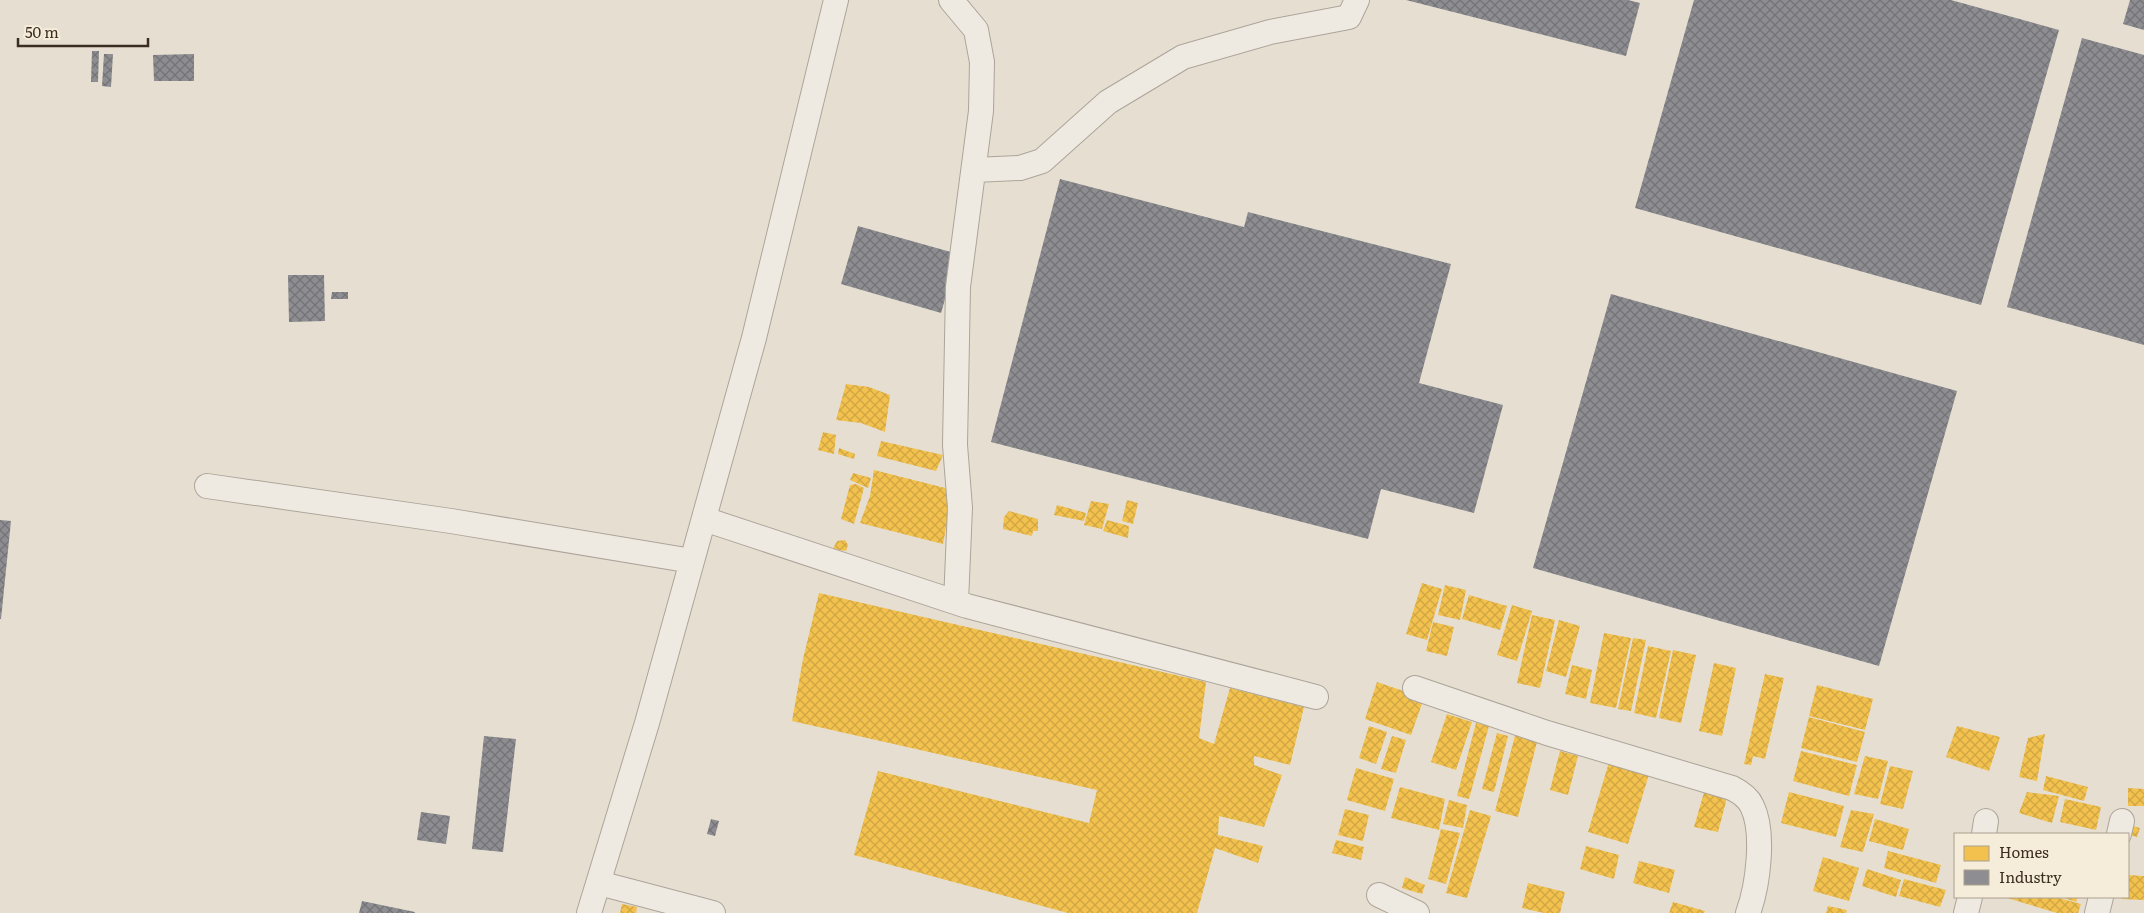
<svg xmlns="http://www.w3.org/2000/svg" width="2144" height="913" font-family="Literata,serif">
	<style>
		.homes { fill: url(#homes-cross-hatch) }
		.industry { fill: url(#industry-cross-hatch) }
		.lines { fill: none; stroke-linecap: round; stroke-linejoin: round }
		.minor-casing { stroke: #aca499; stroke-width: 26 }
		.minor { stroke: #eeeae2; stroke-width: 24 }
	</style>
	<defs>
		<pattern id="homes-cross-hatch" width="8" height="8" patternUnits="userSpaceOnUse" patternTransform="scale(1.25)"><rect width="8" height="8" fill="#f2c14e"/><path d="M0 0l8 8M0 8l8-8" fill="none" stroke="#d0a644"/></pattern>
		<pattern id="industry-cross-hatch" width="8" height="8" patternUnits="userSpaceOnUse" patternTransform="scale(1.25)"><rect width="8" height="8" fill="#8d8d92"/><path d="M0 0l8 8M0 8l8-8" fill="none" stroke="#747477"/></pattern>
	</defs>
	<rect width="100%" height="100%" fill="#e6dfd1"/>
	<path class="homes" d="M846,384l23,3 21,8 -5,37 -24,-9 -25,-3z
		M823,432l13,3 -2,19 -16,-4z
		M881,441l62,14 -7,16 -59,-15z
		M839,448l16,6 -1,5 -16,-5z
		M874,470l79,20 -10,54 -83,-21 10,-27z
		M853,473l18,5 -3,10 -18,-8z
		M856,484l8,4 -10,36 -13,-5 9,-34z
		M1127,500l11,3 -5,21 -11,-3z
		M1091,501l18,3 -7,25 -18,-4z
		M1057,505l29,8 -2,8 -30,-6z
		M1009,511l29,8v12h-5l-1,5 -29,-7 1,-12z
		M1107,520l22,6 -1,12 -25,-7z
		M845,540l3,5 -2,6 -13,-2 4,-8z
		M1422,583l20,6 -15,51 -21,-6z
		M1445,585l21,5 -6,30 -22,-5z
		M819,593l387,89 -7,56 15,6 16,-56 74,19 -14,58 -36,-9v9l28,10 -18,52 -45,-11 -1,19 45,11 -5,17 -43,-15 -18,65h-129l-214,-58 24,-84 211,52 8,-33 -305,-69 11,-62z
		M1469,595l38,11 -7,24 -38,-11z
		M1512,605l20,6 -15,50 -20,-6z
		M1532,615l23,5 -15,68 -23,-5z
		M1559,620l21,6 -14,51 -20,-6z
		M1433,622l21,5 -7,29 -21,-5z
		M1604,633l27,5 -15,70 -26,-5z
		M1633,638l13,2 -15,71 -13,-2z
		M1648,646l23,5 -15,67 -22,-5z
		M1673,650l23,5 -15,68 -22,-5z
		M1714,663l22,5 -14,68 -23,-5z
		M1572,665l20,5 -6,29 -21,-5z
		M1765,674l19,4 -19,81 -12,-3 -2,9 -7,-1z
		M1377,682l47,16 -13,37 -46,-16z
		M1817,685l56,14 -8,31 -56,-14z
		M1447,714l25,8 -16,48 -25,-8z
		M1809,717l56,15 -8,30 -56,-14z
		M1476,723l13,3 -20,73 -12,-3z
		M1369,726l18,6 -11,32 -17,-6z
		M1957,726l43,11 -11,34 -43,-14z
		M1516,732l22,6 -20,79 -23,-6z
		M1497,733l11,3 -14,56 -12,-3z
		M2045,734l-8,47 -18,-4 9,-39z
		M1392,736l14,4 -10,33 -15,-4z
		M1560,751l18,5 -10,39 -18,-5z
		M1801,751l56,14 -8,31 -56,-15z
		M1865,756l23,5 -10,38 -24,-5z
		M1610,759l40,12 -22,73 -40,-12z
		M1890,766l23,5 -10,38 -23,-5z
		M1356,768l38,11 -9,32 -38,-11z
		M2046,776l42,11 -4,14 -41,-11z
		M1400,787l45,12 -6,31 -48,-12z
		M2128,788l16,1v17h-16z
		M1705,789l23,5 -10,38 -24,-5z
		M1789,792l55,14 -8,31 -55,-14z
		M2027,792l32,4 -7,27 -33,-10z
		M2065,799l36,8 -5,23 -36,-8z
		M1449,800l18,5 -4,23 -20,-4z
		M1345,809l24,6 -6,26 -25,-6z
		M1470,810l21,6 -24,82 -21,-5z
		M1851,810l23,4 -11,38 -23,-5z
		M1875,819l34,10 -6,21 -34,-9z
		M2129,825l11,3 -3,9 -11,-3z
		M1441,829l19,4 -14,51 -18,-5z
		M1336,840l28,7 -3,13 -29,-7z
		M1586,846l33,9 -5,24 -34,-10z
		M1888,851l53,14 -5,18 -52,-15z
		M1823,857l36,11 -10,33 -36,-10z
		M1639,861l36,9 -6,23 -36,-10z
		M1867,869l34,11 -5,17 -34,-11z
		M2128,875l16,1v24l-22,-1v-2h6z
		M1405,877l20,8 -3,9 -20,-6z
		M1904,879l42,11 -6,17 -41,-11z
		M1528,883l37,9 -5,21h-16l-22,-5z
		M2004,897h51l26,7 -3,9h-21z
		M2061,897h17l-2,5z
		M1673,902l32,9 -1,2h-35z
		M622,904l15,3 -1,6h-16z
		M1828,906l19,4 -1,3h-20z"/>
	<path class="industry" d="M1406,0h222l12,3 -14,53z
		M1694,0h257l108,30 -78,275 -346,-97z
		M2130,0h14v30l-21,-6z
		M2082,38l62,17v290l-137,-38z
		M92,51h7l-1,31h-7z
		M104,54h9l-2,33 -9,-1z
		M194,54v27h-40l-1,-26z
		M1060,179l184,48 4,-15 203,52 -32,119 84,22 -29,108 -93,-24 -13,50 -377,-97z
		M858,226l100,28 -17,59 -100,-29z
		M288,275h36l1,46 -36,1z
		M332,292h16v7h-17z
		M1611,294l346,97 -78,275 -346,-98z
		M0,520l11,1 -10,98h-1z
		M484,736l32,3 -13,113 -31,-3z
		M421,812l29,4 -4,28 -29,-4z
		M711,819l8,2 -4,15 -8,-2z
		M362,901l53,11v1h-56z"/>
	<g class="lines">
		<g class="minor-casing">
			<path id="minor" d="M951,0l25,30 6,32 -1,49 -23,176 -3,158 5,63 -4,94
				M974,170l46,-2 22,-7 66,-59 75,-45 87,-25 79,-15 8,-17
				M207,486l244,35 241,40
				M704,519l263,87 349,91
				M1415,688l132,45 185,55c8,4 16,9 20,18 13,26 6,80 -4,107
				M1984,834l2,-13
				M2119,834l3,-13
				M599,883l114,30
				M1379,895l38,18
				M589,913l58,-190 107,-385 82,-338
				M1966,913l4,-16
				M2097,913l4,-16"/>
		</g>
		<use href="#minor" class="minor"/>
	</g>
	<rect x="1954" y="833" width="175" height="65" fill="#f5ecd9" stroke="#aba08f"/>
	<rect x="1964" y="846" width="25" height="15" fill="#f2c14e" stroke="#aba08f"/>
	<text x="1999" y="858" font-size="15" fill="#3b2d21">Homes</text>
	<rect x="1964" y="870" width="25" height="15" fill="#8d8d92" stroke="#aba08f"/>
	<text x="1999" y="883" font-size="15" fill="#3b2d21">Industry</text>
	<path d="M18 38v8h130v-8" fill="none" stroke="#3b2d21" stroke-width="2.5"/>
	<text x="25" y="38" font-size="15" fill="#3b2d21" stroke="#f5ecd9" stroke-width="4" paint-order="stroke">50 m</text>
</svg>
